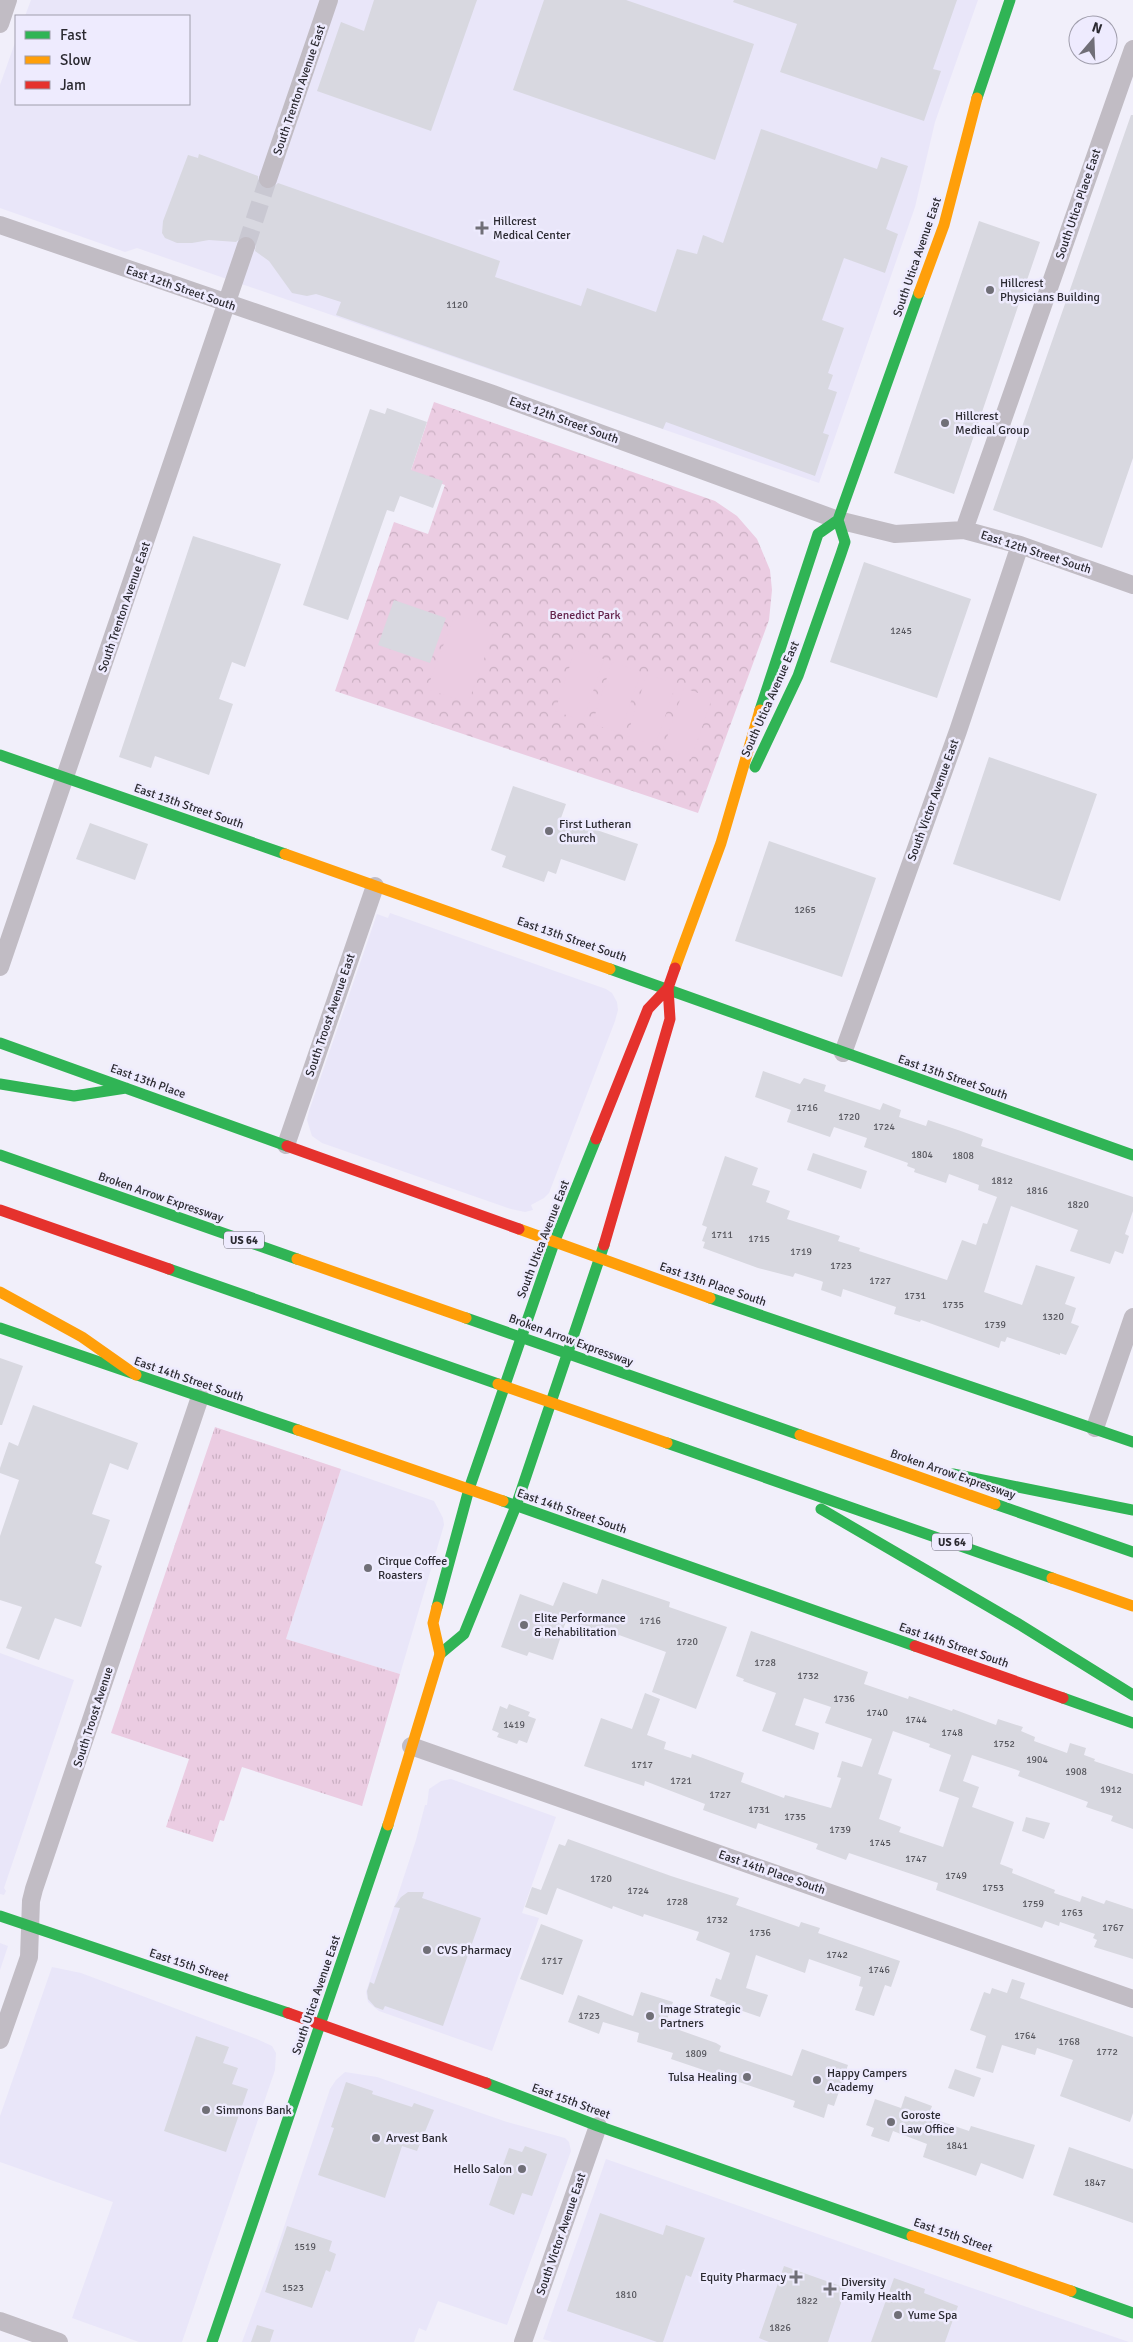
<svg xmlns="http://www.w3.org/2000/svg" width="1133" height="2342" font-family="Signika,sans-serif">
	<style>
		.built { fill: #e9e6f9 }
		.grass { fill: url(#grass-tufts) }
		.park { fill: url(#park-crowns) }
		.pitch { fill: #ebcce2 }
		.building { fill: #d8d8e0; fill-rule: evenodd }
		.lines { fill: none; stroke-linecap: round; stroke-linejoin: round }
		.street-tunnel { stroke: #c9c8d2; stroke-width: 18; stroke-dasharray: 18 9; stroke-linecap: butt }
		.street { stroke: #c1bcc4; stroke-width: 18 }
		.fast { stroke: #30b455; stroke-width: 11 }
		.slow { stroke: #ff9f0a; stroke-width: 11 }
		.jam { stroke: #e5322d; stroke-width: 11 }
		.poi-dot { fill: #706f77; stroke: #eeebfe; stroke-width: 2 }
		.labels { text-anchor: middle; stroke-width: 5; stroke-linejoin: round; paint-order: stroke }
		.number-label { font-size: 10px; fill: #56565d }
		.shield { fill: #eeebfe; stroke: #66646e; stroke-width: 1 }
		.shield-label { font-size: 11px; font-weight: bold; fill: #2b2a31 }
		.street-label { font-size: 12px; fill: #2b2a31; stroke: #eeebfe }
		.poi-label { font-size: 12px; fill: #2b2a31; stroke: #eeebfe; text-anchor: start }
		.park-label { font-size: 12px; fill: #64244d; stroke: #eeebfe }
	</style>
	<defs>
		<pattern id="grass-tufts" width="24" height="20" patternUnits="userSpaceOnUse" patternTransform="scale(1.25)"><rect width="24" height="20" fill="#ebcce2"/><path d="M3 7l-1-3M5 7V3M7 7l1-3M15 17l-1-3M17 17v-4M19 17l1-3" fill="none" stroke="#caafc2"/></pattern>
		<pattern id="park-crowns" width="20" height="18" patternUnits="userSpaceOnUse" patternTransform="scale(1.25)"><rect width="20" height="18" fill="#ebcce2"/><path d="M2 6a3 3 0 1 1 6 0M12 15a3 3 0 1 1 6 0" fill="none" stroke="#caafc2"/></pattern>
	</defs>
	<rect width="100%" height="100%" fill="#f1effa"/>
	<path class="built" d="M31,0h947l-43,122 -20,85 -96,276 -682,-235 -12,4 -125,-44v-123l16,-45v64h173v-88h-164z
		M390,913l216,76 6,4 5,9 1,8 -3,11 -66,172 -5,5 -13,7 2,5 -8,2 -14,-3 -189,-66 -10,-7 -5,-16 2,-9 68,-197 11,4z
		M341,1469l93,32 9,17 1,7 -44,149 -114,-35z
		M0,1653l74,27 -70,208 2,3 -2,4 -4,-1z
		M451,1779l105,38 -34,96 17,5 -47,133 -113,-40 -11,-9 -2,-10 50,-152 9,-35h2l2,-16 12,-8z
		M0,1943l8,3 -8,24z
		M52,1967l29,6 176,66 15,7 4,7 -1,17 -93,272h-43l-67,-24 41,-116 -113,-40v-46z
		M345,2072l32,5 130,45 58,16 4,4 2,9 -64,174 -69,-24 -12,30 -7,-3 -5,14h-172l34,-91 54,-162 6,-9z
		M606,2159l331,117 192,66h-577l-9,-3z"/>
	<path class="grass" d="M215,1427l126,42 -55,170 114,35 -38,132 -120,-39 -18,54 -4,-1 -7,22 -47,-15 23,-68 -78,-26z"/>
	<path class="park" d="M434,402l281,99 22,15 20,23 13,31 2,20 -3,30 -71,193 -363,-122 59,-169 34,12 17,-49 -35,-12z"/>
	<path class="pitch" d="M455,614l40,15 -27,74 -41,-14z
		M575,650l29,9 -21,62 -28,-10z
		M612,662l29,10 -21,61 -28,-9z
		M647,674l29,10 -21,62 -28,-10z
		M684,688l28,10 -21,61 -28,-10z"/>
	<path class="building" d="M374,0h103l-46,131 -114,-40 24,-69 23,9z
		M544,0h82l128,44 -39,116 -202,-70z
		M734,0h223l-24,69 8,2 -17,50 -144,-49 17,-48 -64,-22z
		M1131,115h2v343l-31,90 -109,-38z
		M761,129l116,40 4,-12 27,9 -22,63 12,5 -13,39 -41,-15 -22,62 22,8 -16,45 5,2 -5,14 9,3 -14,41 6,2 -14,41 -149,-54 -3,7 -327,-114 5,-13 -25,-8 -9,2 -15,-3 -23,-32 -14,-10 1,-8 -6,-7h-7l-7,6 -27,-2 -17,3h-15l-12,-5 -3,-5 1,-12 25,-66 10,3 1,-4 59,22v6l6,7h7l7,-6 222,78 -5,16 86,29 6,-18 69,24 21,-63 20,5 6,-19 20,8z
		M979,221l61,21 -86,252 -60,-21z
		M387,408l40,14 -16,48 32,11 -10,27 -33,-12 -6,16 -7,-2 -39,110 -45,-15 67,-196 15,5z
		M193,536l88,28 -36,103 -13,-5 -13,37 14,5 -24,71 -54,-19 -4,12 -32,-11z
		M864,562l107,37 -34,99 -107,-36z
		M394,600l52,18 -16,45 -52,-18z
		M989,757l108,37 -37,107 -107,-37z
		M513,786l53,18 -5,14 77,26 -13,37 -64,-22 -5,15 -8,-3 -4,11 -42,-15 4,-11 -15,-6z
		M90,823l58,21 -13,36 -59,-21z
		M769,841l107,37 -34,99 -107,-36z
		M763,1071l37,13 4,-6 22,7 -2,6 2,1 54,18 3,-7 18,7 -2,7 27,9 2,-6 30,10 25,9 -2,7 152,51v14l-8,23 4,2 -6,18 -8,-3 -5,13 -40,-13 8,-21 -67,-24 -27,86 38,13 14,-40 39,12 -10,27 11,4 -5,15 8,3 -13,29 -6,-2v2l-53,-18 -2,5 -4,-1 -2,7 -78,-28 -1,2 -26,-8 2,-7 -50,-17 -3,-1 -2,8 -20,-7 2,-8 -2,-1 -26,-8 -2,4 -35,-9 -55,-20 2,-6 -3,-1 5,-14 -5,-2 23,-69 33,12 -6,17 18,6 -4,11 24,9 -3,8 53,17 -2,5 22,7 -1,3 88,29 15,-40 14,5 7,-22 4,1 10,-27 -19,-7 1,-5 -30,-11 -3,9 -32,-11 1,-3 -8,-3 1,-3 -44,-16 3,-9 -33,-11 -4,10 -43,-15 4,-12 -36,-13z
		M813,1153l54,18 -6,18 -54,-19z
		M0,1358l23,8 -21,59h-2z
		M33,1405l105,38 -10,27 -18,-7 -18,51 18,6 -15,43 7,3 -21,61 -26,-9 -16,42 -33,-12 16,-41 -22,-7v-64l19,-56 -19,-7v-5l9,-26 9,4z
		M602,1579l68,23 -1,5 58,20 -31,82 -44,-17 14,-40 -47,-17 -1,2 -52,-16 -13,39 -24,-8 -2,4 -26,-9 19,-53 33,12 10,-24 34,12z
		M751,1631l117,41 -4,12 44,15 1,-3 43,15 1,-2 43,16 2,-6 25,8 -2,4 14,6 -1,4 33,12 3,-10 16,5 -2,7 11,4 -1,2 39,13v55l-22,-8 2,-5 -27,-9 2,-5 -70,-26 2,-5 -48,-16 -9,26 16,6 -7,20 42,15 -14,42 13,5 -1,4 43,17 -1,3 26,9 2,-6 22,8 2,-4 27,9v50l-39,-12 3,-7 -4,-2 2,-4 -35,-12 -1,4 -14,-5 -3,7 -106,-38 2,-7 -89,-30 -3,7 -30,-11 2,-5 -60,-21 -2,6 -53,-19 2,-6 -60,-23 -1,5 -60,-20 17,-48 31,11 13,-36 15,6 -13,36 19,7 -2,7 27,9 1,-4 52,19 -3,9 43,16 1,-3 46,13 10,-30 -4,-1 5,-16 20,6 10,-28 -47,-16 6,-16 -27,-9 -9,27 24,8 -5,17 -52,-19 14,-38 -33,-12 1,-2 -8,-3zM893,1731l37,13 -1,3 22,8 -12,36 20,7 -16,49 -44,-15 2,-5 -22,-8 13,-40 -14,-5z
		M509,1704l21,8 -2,4 8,3 -9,24 -8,-3 -2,4 -20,-7 2,-4 -7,-3 8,-24 7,3z
		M1026,1817l24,6 -6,16 -22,-8z
		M568,1839l103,37 68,22 -3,7 63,22 2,-5 19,6 -2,5 82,28 -9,26 -6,-2 -11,31 -19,-6 8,-23 -4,-1 2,-9 -52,-18 -4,14 -49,-18 -10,33 22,7 -8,22 -35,-12 1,-3 -16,-6 6,-18 5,2 9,-27 -34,-13 3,-8 -55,-18 -1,3 -30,-11 -1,3 -55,-21 -10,27 -22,-8 7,-20 9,3 18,-46 6,2z
		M408,1892h16l-2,6 59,20 -38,108 -58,-20 -2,4 -8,-3 -7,-8 -1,-8 3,-9 4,2 26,-76 -6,-1 7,-10z
		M541,1924l42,16 -20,55 -43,-16z
		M1012,1979l13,4 -5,15 113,39v76l-3,9 -70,-26 13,-36 -36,-12 -2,7 -33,-10 -9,28 -17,-5 10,-32 -16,-6 14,-38 6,2 2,-6 15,5z
		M641,1992l32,10 -8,23 51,18 5,3 -2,5 73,25 10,-27 46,16 -14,41 -6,-2 -4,14 -31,-11 2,-6 -124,-42 2,-6 -36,-11 2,-9 -36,-11 -4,12 -31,-12 10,-27 55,21z
		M196,2036l33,11 -6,16 15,5 -6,16 16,5 -22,63 -62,-21z
		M955,2069l26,9 -7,19 -26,-9z
		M346,2082l27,9 -1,3 40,13 2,-4 20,7 -17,41 -15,-5 -17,52 -67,-23 16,-47 -3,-1z
		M905,2096l27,10 -4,11 41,14 2,-5 64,19 -12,34 -42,-16 -5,13 -53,-19 4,-13 -34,-13 -4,11 -18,-6 3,-8 -8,-3 9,-26 26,9z
		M525,2146l22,8 -15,42 -10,-3 -8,22 -25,-10 20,-57 13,4z
		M1069,2147l64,22v54l-80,-28z
		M600,2213l63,22 3,-10 39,13 -14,39 -5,-2 -23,67h-6l-90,-31z
		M287,2226l45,15 -3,10 7,3 -6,18 -4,-2 -14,38 -47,-16z
		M784,2266l62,22 -18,54h-59l-10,-4z
		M894,2278l31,11 -1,4 34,13 -13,36h-74z
		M257,2325l17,5 -4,12h-19z"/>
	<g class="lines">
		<path class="street-tunnel" d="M246,246l22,-67"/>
		<path class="street" d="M0,24l8,-24
			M268,179l61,-179
			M0,225l493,169 345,126 57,14 69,-4 56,15 113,40
			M964,530l169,-481
			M0,967l246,-721
			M843,1053l115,-322 62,-186
			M286,1145l89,-259
			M1095,1428l38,-111
			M411,1746l722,253
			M0,2040l29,-83 2,-56 3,-12 166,-492
			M0,2321l59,21
			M523,2342l75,-216"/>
		<path class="fast" d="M977,98l33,-98
			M760,710l58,-176 20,-14 81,-227
			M0,755l285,99
			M755,767l43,-91 43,-122 4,-12 -7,-22
			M610,969l523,186
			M0,1043l287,103
			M0,1084l74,12 52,-8
			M0,1155l297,104
			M169,1269l329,115
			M710,1298l423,144
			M466,1318l334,117
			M0,1328l298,102
			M667,1443l385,135
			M953,1474l180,36
			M503,1501l412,145
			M995,1504l138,48
			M821,1509l196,114 116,72
			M437,1607l32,-118 85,-246 42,-104
			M440,1654l24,-20 52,-128 88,-261
			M1063,1698l70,25
			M0,1916l288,97
			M486,2083l112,43 314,110
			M1071,2291l62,22
			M212,2342l176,-517"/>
		<path class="slow" d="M919,293l25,-68 33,-127
			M285,854l325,115
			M675,968l46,-125 39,-133
			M519,1229l191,69
			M297,1259l169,59
			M0,1292l82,45 54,38
			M498,1384l169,59
			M298,1430l205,71
			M800,1435l195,69
			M1052,1578l81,28
			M388,1825l52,-171 -7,-31 4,-16
			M912,2236l159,55"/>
		<path class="jam" d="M596,1139l52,-130 20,-21 7,-20
			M287,1146l232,83
			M0,1210l169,59
			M604,1245l66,-226 -2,-31
			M915,1646l148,52
			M288,2013l198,70"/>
	</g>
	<g class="poi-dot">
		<path d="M479.5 220.5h5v5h5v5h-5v5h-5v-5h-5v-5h5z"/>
		<circle cx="990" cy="290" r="5"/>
		<circle cx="945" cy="423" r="5"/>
		<circle cx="549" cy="831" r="5"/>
		<circle cx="368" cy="1568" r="5"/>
		<circle cx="524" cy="1625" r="5"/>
		<circle cx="427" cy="1950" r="5"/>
		<circle cx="650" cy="2016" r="5"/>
		<circle cx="747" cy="2077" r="5"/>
		<circle cx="817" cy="2080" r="5"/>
		<circle cx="206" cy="2110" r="5"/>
		<circle cx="891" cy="2122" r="5"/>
		<circle cx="376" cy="2138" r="5"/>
		<circle cx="522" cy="2169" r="5"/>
		<path d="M793.5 2269.5h5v5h5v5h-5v5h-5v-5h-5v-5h5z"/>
		<path d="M827.5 2281.5h5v5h5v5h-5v5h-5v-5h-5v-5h5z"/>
		<circle cx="898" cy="2315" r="5"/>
	</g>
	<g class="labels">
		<g class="number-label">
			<text x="457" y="308">1120</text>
			<text x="901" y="634">1245</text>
			<text x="805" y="913">1265</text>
			<text x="807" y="1111">1716</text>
			<text x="849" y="1120">1720</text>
			<text x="884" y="1130">1724</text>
			<text x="922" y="1158">1804</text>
			<text x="963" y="1159">1808</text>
			<text x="1002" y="1184">1812</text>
			<text x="1037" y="1194">1816</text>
			<text x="1078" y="1208">1820</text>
			<text x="722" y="1238">1711</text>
			<text x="759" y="1242">1715</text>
			<text x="801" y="1255">1719</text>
			<text x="841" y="1269">1723</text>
			<text x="880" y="1284">1727</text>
			<text x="915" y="1299">1731</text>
			<text x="953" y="1308">1735</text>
			<text x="1053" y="1320">1320</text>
			<text x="995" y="1328">1739</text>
			<text x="650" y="1624">1716</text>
			<text x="687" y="1645">1720</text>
			<text x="765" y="1666">1728</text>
			<text x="808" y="1679">1732</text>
			<text x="844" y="1702">1736</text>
			<text x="877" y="1716">1740</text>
			<text x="916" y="1723">1744</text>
			<text x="514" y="1728">1419</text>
			<text x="952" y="1736">1748</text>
			<text x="1004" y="1747">1752</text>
			<text x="1037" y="1763">1904</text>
			<text x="642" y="1768">1717</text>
			<text x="1076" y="1775">1908</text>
			<text x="681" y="1784">1721</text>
			<text x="1111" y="1793">1912</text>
			<text x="720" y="1798">1727</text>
			<text x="759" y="1813">1731</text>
			<text x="795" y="1820">1735</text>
			<text x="840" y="1833">1739</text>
			<text x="880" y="1846">1745</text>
			<text x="916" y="1862">1747</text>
			<text x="956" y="1879">1749</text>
			<text x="601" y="1882">1720</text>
			<text x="993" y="1891">1753</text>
			<text x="638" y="1894">1724</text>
			<text x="677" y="1905">1728</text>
			<text x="1033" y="1907">1759</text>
			<text x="1072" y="1916">1763</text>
			<text x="717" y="1923">1732</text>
			<text x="1113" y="1931">1767</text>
			<text x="760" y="1936">1736</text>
			<text x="837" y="1958">1742</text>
			<text x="552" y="1964">1717</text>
			<text x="879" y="1973">1746</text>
			<text x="589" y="2019">1723</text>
			<text x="1025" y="2039">1764</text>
			<text x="1069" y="2045">1768</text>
			<text x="1107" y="2055">1772</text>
			<text x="696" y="2057">1809</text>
			<text x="957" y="2149">1841</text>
			<text x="1095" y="2186">1847</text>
			<text x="305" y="2250">1519</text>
			<text x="293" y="2291">1523</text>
			<text x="626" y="2298">1810</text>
			<text x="807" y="2304">1822</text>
			<text x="780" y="2331">1826</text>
		</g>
		<g class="shield">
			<rect x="224" y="1231.5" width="40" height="17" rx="4"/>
			<rect x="932" y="1533.5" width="40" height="17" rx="4"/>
		</g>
		<g class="shield-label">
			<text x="244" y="1244">US 64</text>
			<text x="952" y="1546">US 64</text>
		</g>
		<g class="street-label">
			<text transform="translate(299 90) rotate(-71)" y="4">South Trenton Avenue East</text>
			<text transform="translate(1078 204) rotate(-71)" y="4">South Utica Place East</text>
			<text transform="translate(917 257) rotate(-71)" y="4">South Utica Avenue East</text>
			<text transform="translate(181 288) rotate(19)" y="4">East 12th Street South</text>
			<text transform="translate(564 420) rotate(20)" y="4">East 12th Street South</text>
			<text transform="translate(1036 552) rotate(18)" y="4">East 12th Street South</text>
			<text transform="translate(124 607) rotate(-71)" y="4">South Trenton Avenue East</text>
			<text transform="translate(770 699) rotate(-66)" y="4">South Utica Avenue East</text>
			<text transform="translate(933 800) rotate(-70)" y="4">South Victor Avenue East</text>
			<text transform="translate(189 806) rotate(19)" y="4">East 13th Street South</text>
			<text transform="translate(572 939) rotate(19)" y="4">East 13th Street South</text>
			<text transform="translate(330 1015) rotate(-71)" y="4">South Troost Avenue East</text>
			<text transform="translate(953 1077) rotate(19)" y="4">East 13th Street South</text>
			<text transform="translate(148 1081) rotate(20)" y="4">East 13th Place</text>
			<text transform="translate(161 1197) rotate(19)" y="4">Broken Arrow Expressway</text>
			<text transform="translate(543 1239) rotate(-69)" y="4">South Utica Avenue East</text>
			<text transform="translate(713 1284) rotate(19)" y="4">East 13th Place South</text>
			<text transform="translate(571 1340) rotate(20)" y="4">Broken Arrow Expressway</text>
			<text transform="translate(189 1379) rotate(19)" y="4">East 14th Street South</text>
			<text transform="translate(953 1474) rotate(19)" y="4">Broken Arrow Expressway</text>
			<text transform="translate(572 1511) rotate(19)" y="4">East 14th Street South</text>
			<text transform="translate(954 1645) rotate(19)" y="4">East 14th Street South</text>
			<text transform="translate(93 1717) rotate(-72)" y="4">South Troost Avenue</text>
			<text transform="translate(772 1872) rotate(19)" y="4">East 14th Place South</text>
			<text transform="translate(189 1965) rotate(18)" y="4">East 15th Street</text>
			<text transform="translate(316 1995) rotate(-71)" y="4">South Utica Avenue East</text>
			<text transform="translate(571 2101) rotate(20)" y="4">East 15th Street</text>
			<text transform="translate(561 2234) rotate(-71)" y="4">South Victor Avenue East</text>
			<text transform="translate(953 2235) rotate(19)" y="4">East 15th Street</text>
		</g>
		<g class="poi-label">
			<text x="493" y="225">Hillcrest<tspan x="493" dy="14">Medical Center</tspan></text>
			<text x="1000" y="287">Hillcrest<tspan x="1000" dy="14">Physicians Building</tspan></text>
			<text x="955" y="420">Hillcrest<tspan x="955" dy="14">Medical Group</tspan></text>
			<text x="559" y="828">First Lutheran<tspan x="559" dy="14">Church</tspan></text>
			<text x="378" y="1565">Cirque Coffee<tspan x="378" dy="14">Roasters</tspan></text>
			<text x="534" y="1622">Elite Performance<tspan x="534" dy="14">&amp; Rehabilitation</tspan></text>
			<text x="437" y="1954">CVS Pharmacy</text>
			<text x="660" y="2013">Image Strategic<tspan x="660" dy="14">Partners</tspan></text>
			<text x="827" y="2077">Happy Campers<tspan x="827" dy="14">Academy</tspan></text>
			<text x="737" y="2081" text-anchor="end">Tulsa Healing</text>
			<text x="216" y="2114">Simmons Bank</text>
			<text x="901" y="2119">Goroste<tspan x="901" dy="14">Law Office</tspan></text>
			<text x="386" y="2142">Arvest Bank</text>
			<text x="512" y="2173" text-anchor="end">Hello Salon</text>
			<text x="786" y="2281" text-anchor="end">Equity Pharmacy</text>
			<text x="841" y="2286">Diversity<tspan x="841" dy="14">Family Health</tspan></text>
			<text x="908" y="2319">Yume Spa</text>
		</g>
		<g class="park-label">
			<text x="585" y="619">Benedict Park</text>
		</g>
	</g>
	<rect x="15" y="15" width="175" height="90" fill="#eeebfe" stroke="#a09eac"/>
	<rect x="25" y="31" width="25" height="8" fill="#30b455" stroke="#a09eac"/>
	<text x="60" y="40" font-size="15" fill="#2b2a31">Fast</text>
	<rect x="25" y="56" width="25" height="8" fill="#ff9f0a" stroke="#a09eac"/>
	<text x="60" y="65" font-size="15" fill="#2b2a31">Slow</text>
	<rect x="25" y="81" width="25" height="8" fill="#e5322d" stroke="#a09eac"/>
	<text x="60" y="90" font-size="15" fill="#2b2a31">Jam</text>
	<g transform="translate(1093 40) rotate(19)"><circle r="24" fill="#eeebfe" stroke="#a09eac"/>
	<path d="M0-4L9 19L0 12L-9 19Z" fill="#706f77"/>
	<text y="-8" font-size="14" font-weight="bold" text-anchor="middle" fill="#2b2a31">N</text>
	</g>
</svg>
